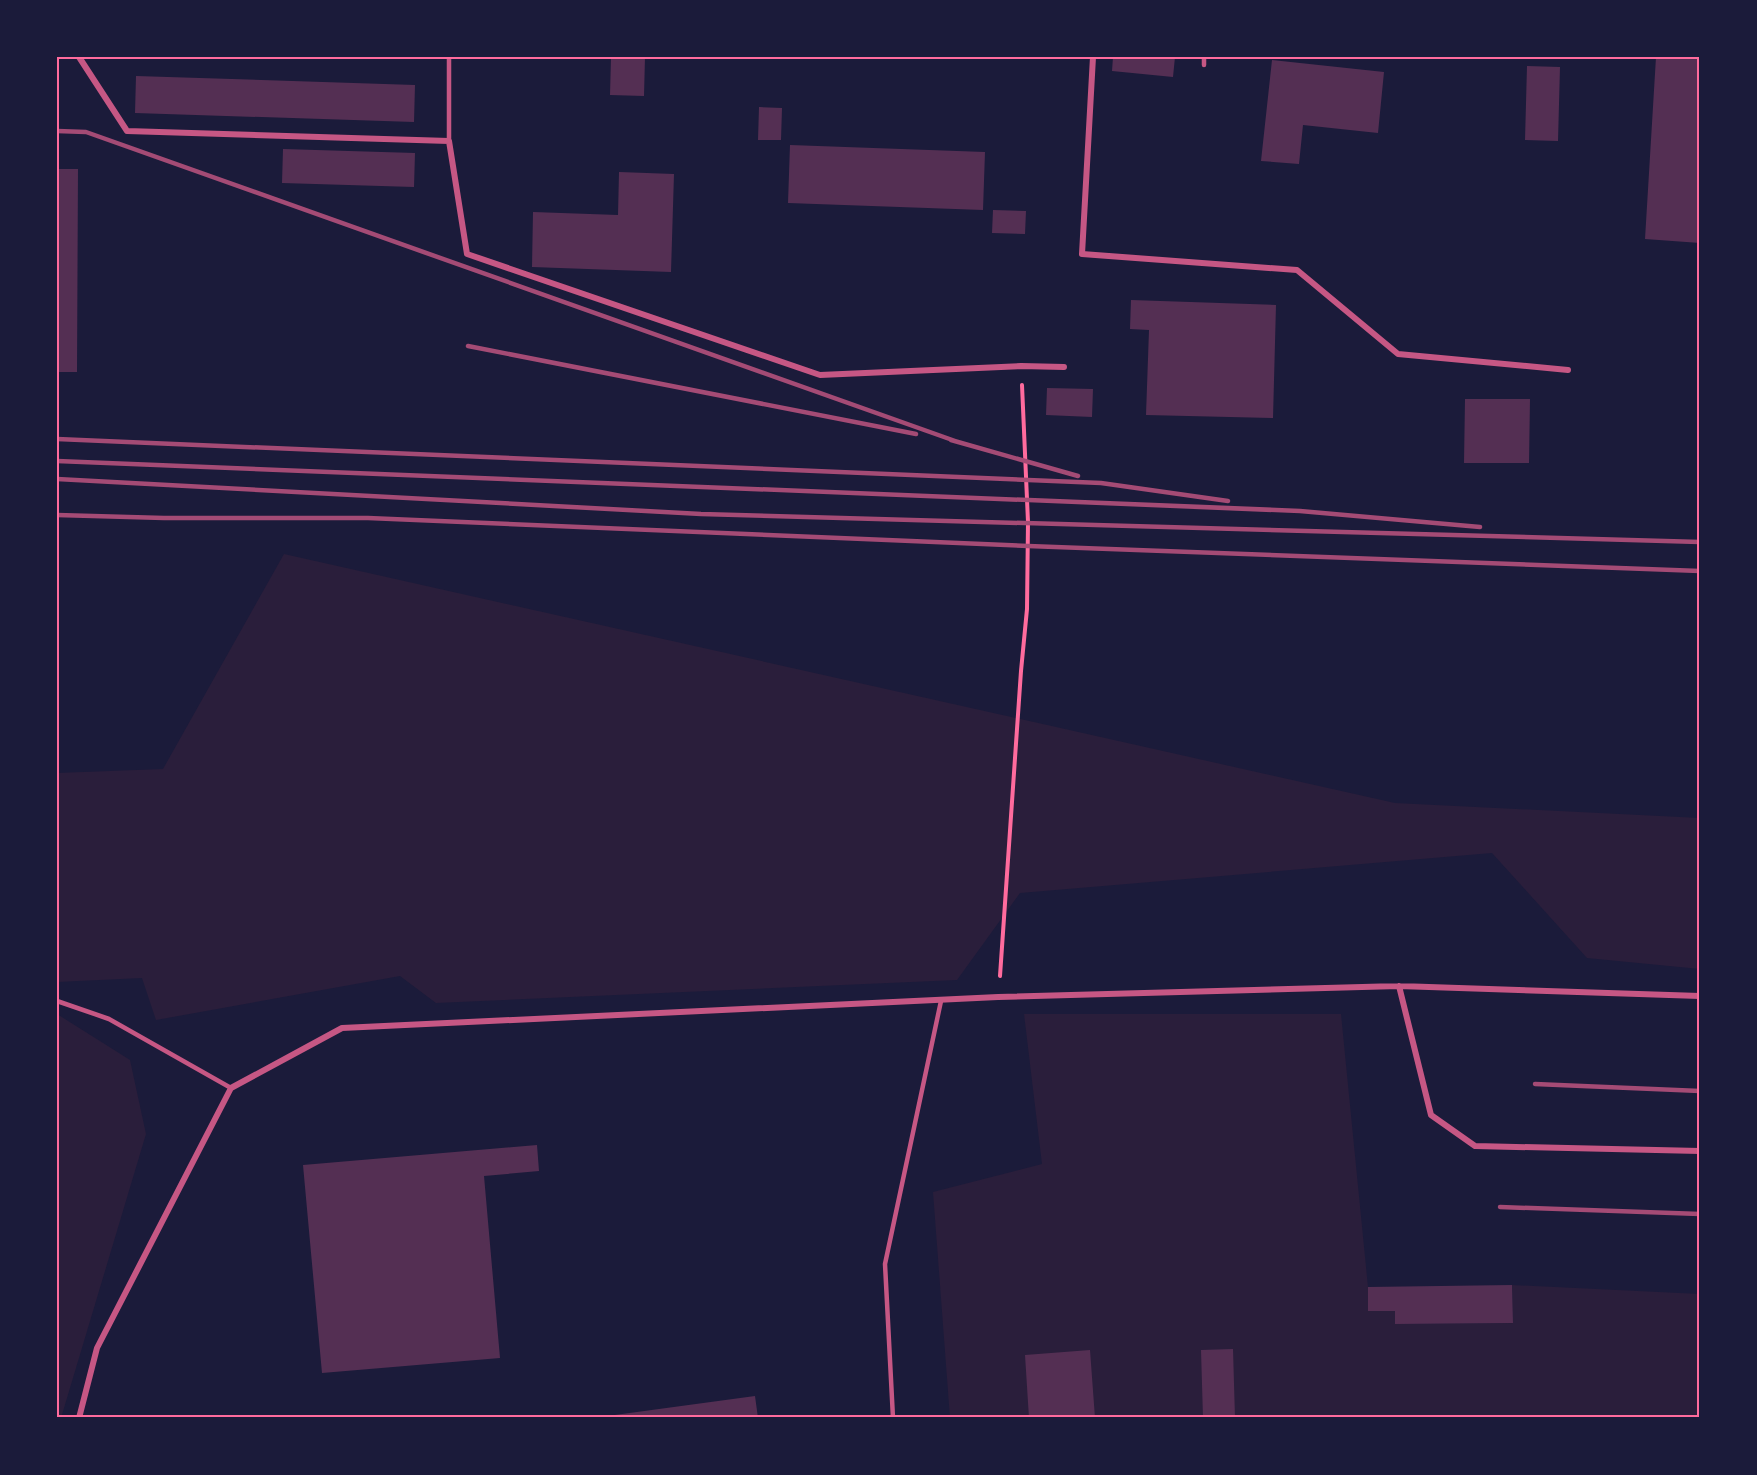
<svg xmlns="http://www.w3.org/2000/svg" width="1757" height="1475" font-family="'Nunito Sans',sans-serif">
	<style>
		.green { fill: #2a1e3b }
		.building { fill: #542f53 }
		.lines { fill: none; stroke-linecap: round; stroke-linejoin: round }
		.path { stroke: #ff6b9d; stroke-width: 4 }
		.service { stroke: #c65784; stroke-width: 4.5 }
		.minor { stroke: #c65784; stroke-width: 6 }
		.rail { stroke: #a44b75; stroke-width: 4.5 }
		.neatline { fill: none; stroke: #ff6b9d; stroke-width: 2 }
	</style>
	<rect width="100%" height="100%" fill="#1b1b3a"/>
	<path class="green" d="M284,554l1111,249 305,15v151l-113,-11 -95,-105 -472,40 -63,87 -521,23 -36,-27 -244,44 -14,-42 -85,4v-209l106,-4z
		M57,1014l73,46 16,74 -85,284h-4z
		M1024,1014h317l27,273v24h27v13l118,-1 -1,-38 188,9v124h-750l-17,-226 109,-28z"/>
	<path class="building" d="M611,57h34l-1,39 -34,-1z
		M1113,57h62l-2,20 -61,-6z
		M1656,57h44v186l-55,-4z
		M1272,60l112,12 -6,61 -75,-8 -4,39 -38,-3z
		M1527,66l33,1 -2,74 -33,-1z
		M136,76l279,9 -1,37 -279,-9z
		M759,107l23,1 -1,32h-23z
		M790,145l195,7 -2,58 -195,-7z
		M283,149l132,4 -1,34 -132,-4z
		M57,169h21l-1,203h-20z
		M619,172l55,2 -3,98 -139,-5 1,-55 85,3z
		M993,210l33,1 -1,23 -33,-1z
		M1131,300l145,5 -3,113 -127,-3 3,-85 -19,-1z
		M1047,388l46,1 -1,28 -46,-2z
		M1465,399h65l-1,64h-65z
		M537,1145l2,26 -55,5 16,182 -178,15 -19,-208z
		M1512,1285l1,38 -118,1v-13h-27v-24z
		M1233,1349l2,69h-32l-2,-68z
		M1090,1350l5,68h-66l-4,-63z
		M755,1396l3,22h-158v-1z"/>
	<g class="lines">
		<path class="path" d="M1000,976l21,-305 6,-62 1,-87 -6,-137"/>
		<path class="service" d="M1204,65v-8
			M449,141v-84
			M57,1001l52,18 122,69
			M893,1418l-8,-154 56,-263"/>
		<path class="minor" d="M79,57l48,74 322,10 18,113 353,121 201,-9 43,1
			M1093,57l-11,197 215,16 101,84 170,16
			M1399,986l32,129 44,31 225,5
			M79,1418l18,-70 134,-260 111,-60 656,-31 401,-11 301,10"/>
		<path class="rail" d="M57,131l29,1 872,310
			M468,346l448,88
			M57,439l1044,44 127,18
			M951,440l127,36
			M57,461l1243,50 180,16
			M57,479l644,35 999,28
			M57,515l107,3h204l660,28 672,25
			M1535,1084l165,7
			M1500,1207l200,7"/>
	</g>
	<rect width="1757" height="1475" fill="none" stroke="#1b1b3a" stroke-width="117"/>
	<rect x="58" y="58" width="1640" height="1358" class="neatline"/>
</svg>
